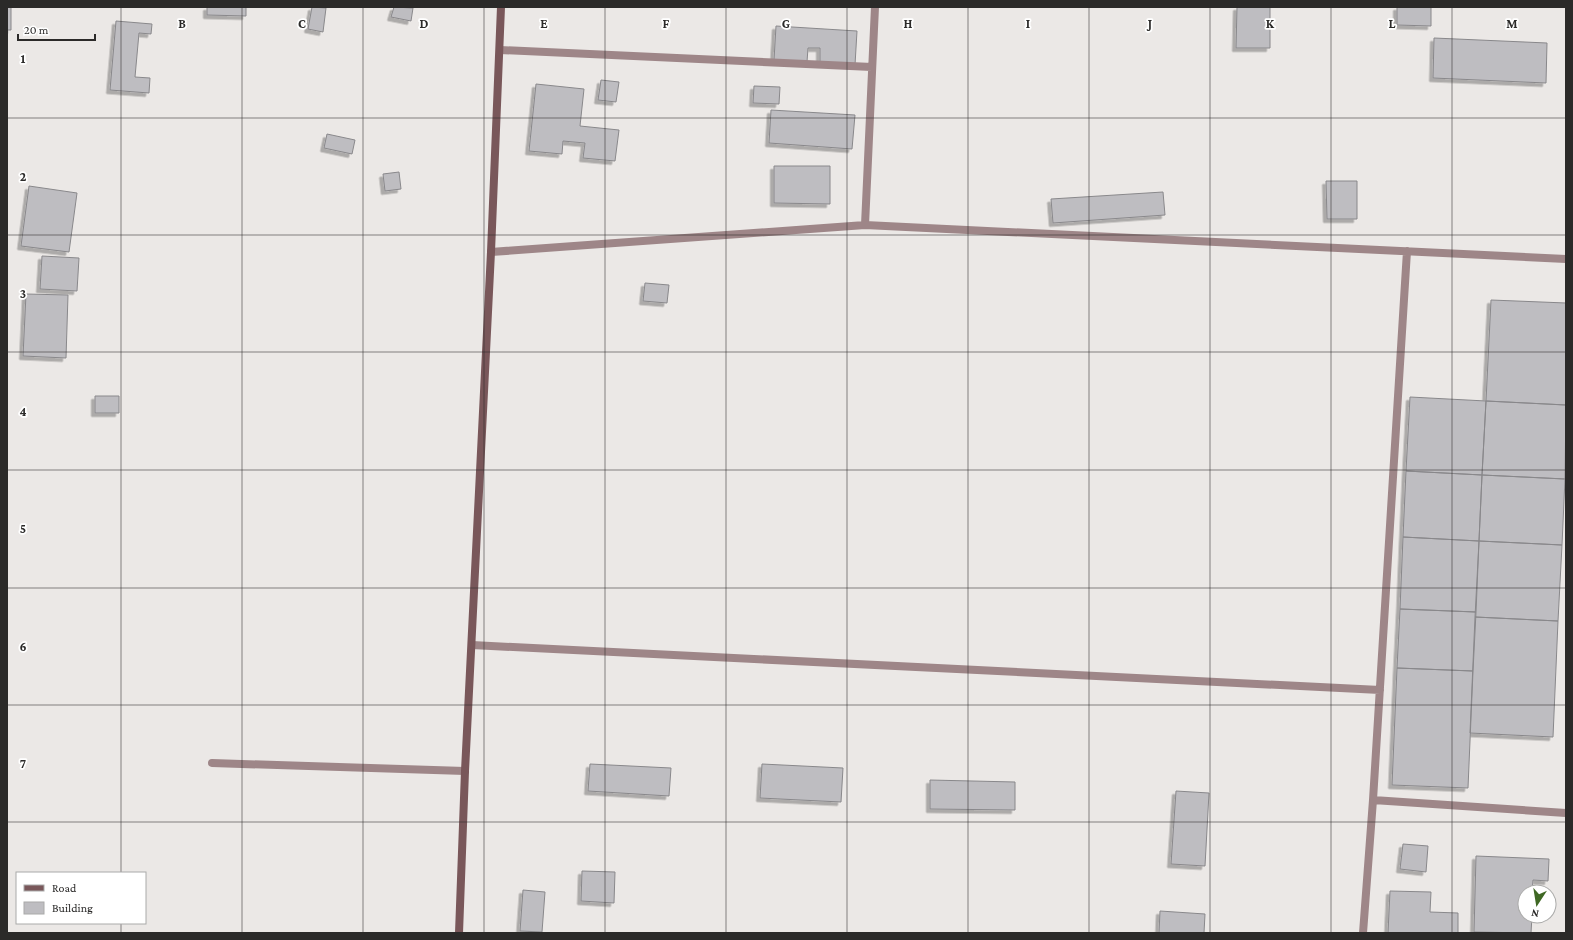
<svg xmlns="http://www.w3.org/2000/svg" width="1573" height="940" font-family="'Crimson Pro',serif">
	<style>
		.building { fill: #bebdc1; stroke: #89888b; filter: url(#shadow) }
		.lines { fill: none; stroke-linecap: round; stroke-linejoin: round }
		.service { stroke: #9e8688; stroke-width: 8 }
		.minor { stroke: #9e8688; stroke-width: 8 }
		.secondary { stroke: #79575a; stroke-width: 8 }
		.grid { fill: none; stroke: #2b2a29; stroke-width: 1; stroke-opacity: 0.55 }
		.grid-label { font-size: 13px; text-anchor: middle; font-weight: bold; fill: #2b2a29; stroke: #fff; stroke-width: 3.5; stroke-linejoin: round; paint-order: stroke }
	</style>
	<defs>
		<filter id="shadow"><feDropShadow dx="-3.5" dy="3.5" stdDeviation="0" flood-color="#0004"/></filter>
	</defs>
	<rect width="100%" height="100%" fill="#ebe8e6"/>
	<path class="building" d="M7,7h4v23h-4z
		M207,7h39v9l-39,-1z
		M312,7l14,1 -3,24 -15,-3z
		M394,7l19,1 -2,13 -20,-4z
		M1237,7h33v41h-34z
		M1397,7h34v19l-34,-1z
		M116,21l36,3 -1,10 -12,-1 -4,44 15,1 -1,15 -39,-3z
		M776,26l81,5 -2,34 -35,-2v-15h-12l-1,14 -33,-2z
		M1434,38l113,5 -1,40 -113,-5z
		M601,80l18,2 -3,20 -18,-2z
		M536,84l48,5 -4,37 39,4 -4,31 -32,-3 2,-15 -22,-2 -1,13 -33,-3z
		M754,86l26,1 -1,17 -26,-1z
		M771,110l84,5 -3,34 -83,-6z
		M327,134l28,6 -3,14 -28,-6z
		M774,166h56v38l-56,-1z
		M399,172l2,17 -16,2 -2,-17z
		M1326,181h31v38h-30z
		M29,186l48,7 -8,59 -48,-6z
		M1163,192l2,23 -112,8 -2,-24z
		M42,256l37,2 -2,33 -37,-2z
		M645,283l24,2 -2,18 -24,-2z
		M26,294l42,1 -2,63 -43,-2z
		M1491,300l75,3v102l-80,-4z
		M95,396h24v17h-24z
		M1410,397l76,4 -4,74 -76,-4z
		M1486,401l80,4 -1,74 -83,-4z
		M1406,471l76,4 -3,66 -76,-4z
		M1482,475l83,4 -3,66 -83,-4z
		M1403,537l76,4 -3,71 -76,-3z
		M1479,541l83,4 -4,76 -83,-4z
		M1400,609l76,3 -3,59 -76,-3z
		M1475,617l83,4 -5,116 -83,-4z
		M1397,668l76,3 -5,117 -76,-3z
		M590,764l81,4 -2,28 -81,-5z
		M762,764l81,4 -2,34 -81,-4z
		M930,780l85,2v28l-85,-1z
		M1176,791l33,2 -4,73 -34,-2z
		M1403,844l25,2 -2,26 -26,-3z
		M1476,856l73,3 -1,22 -15,-1 -1,12h-7v24h7l-1,17 -57,-1z
		M582,871l33,1 -1,31 -33,-2z
		M523,890l22,2 -3,40 -22,-1z
		M1390,891l41,1 -1,20 28,1v20h-70z
		M1160,911l45,3 -1,19h-45z"/>
	<g class="lines">
		<path class="service" d="M212,763l253,8"/>
		<path class="minor" d="M500,50l372,17
			M865,225l10,-218
			M491,252l374,-27 701,34
			M472,645l908,45
			M1373,800l193,13
			M1363,933l10,-133 34,-549"/>
		<path class="secondary" d="M459,933l6,-162 26,-519 10,-245"/>
	</g>
	<path class="grid" d="M121,7v866M242,7v926M363,7v926M484,7v926M605,7v926M726,7v926M847,7v926M968,7v926M1089,7v926M1210,7v926M1331,7v926M1452,7v926M7,118h1559M7,235h1559M7,352h1559M7,470h1559M7,588h1559M7,705h1559M7,822h1559M121,923v10"/>
	<g class="grid-label">
		<text x="182" y="28">B</text>
		<text x="302" y="28">C</text>
		<text x="424" y="28">D</text>
		<text x="544" y="28">E</text>
		<text x="666" y="28">F</text>
		<text x="786" y="28">G</text>
		<text x="908" y="28">H</text>
		<text x="1028" y="28">I</text>
		<text x="1150" y="28">J</text>
		<text x="1270" y="28">K</text>
		<text x="1392" y="28">L</text>
		<text x="1512" y="28">M</text>
		<text x="23" y="63">1</text>
		<text x="23" y="181">2</text>
		<text x="23" y="298">3</text>
		<text x="23" y="416">4</text>
		<text x="23" y="533">5</text>
		<text x="23" y="651">6</text>
		<text x="23" y="768">7</text>
	</g>
	<rect width="1573" height="940" fill="none" stroke="#2b2a29" stroke-width="16"/>
	<rect x="16" y="872" width="130" height="52" fill="#ffffff" stroke="#aaaaa9"/>
	<rect x="24" y="885" width="20" height="6" fill="#79575a" stroke="#aaaaa9"/>
	<text x="52" y="892" font-size="12" fill="#2b2a29">Road</text>
	<rect x="24" y="902" width="20" height="12" fill="#bebdc1" stroke="#aaaaa9"/>
	<text x="52" y="912" font-size="12" fill="#2b2a29">Building</text>
	<g transform="translate(1537 904) rotate(192)"><circle r="19" fill="#ffffff" stroke="#aaaaa9"/>
	<path d="M0-3L7 15L0 10L-7 15Z" fill="#3f6824"/>
	<text y="-6" font-size="11" font-weight="bold" text-anchor="middle" fill="#2b2a29">N</text>
	</g>
	<path d="M18 34v6h77v-6" fill="none" stroke="#2b2a29" stroke-width="2"/>
	<text x="24" y="34" font-size="12" fill="#2b2a29" stroke="#ffffff" stroke-width="3" paint-order="stroke">20 m</text>
</svg>
